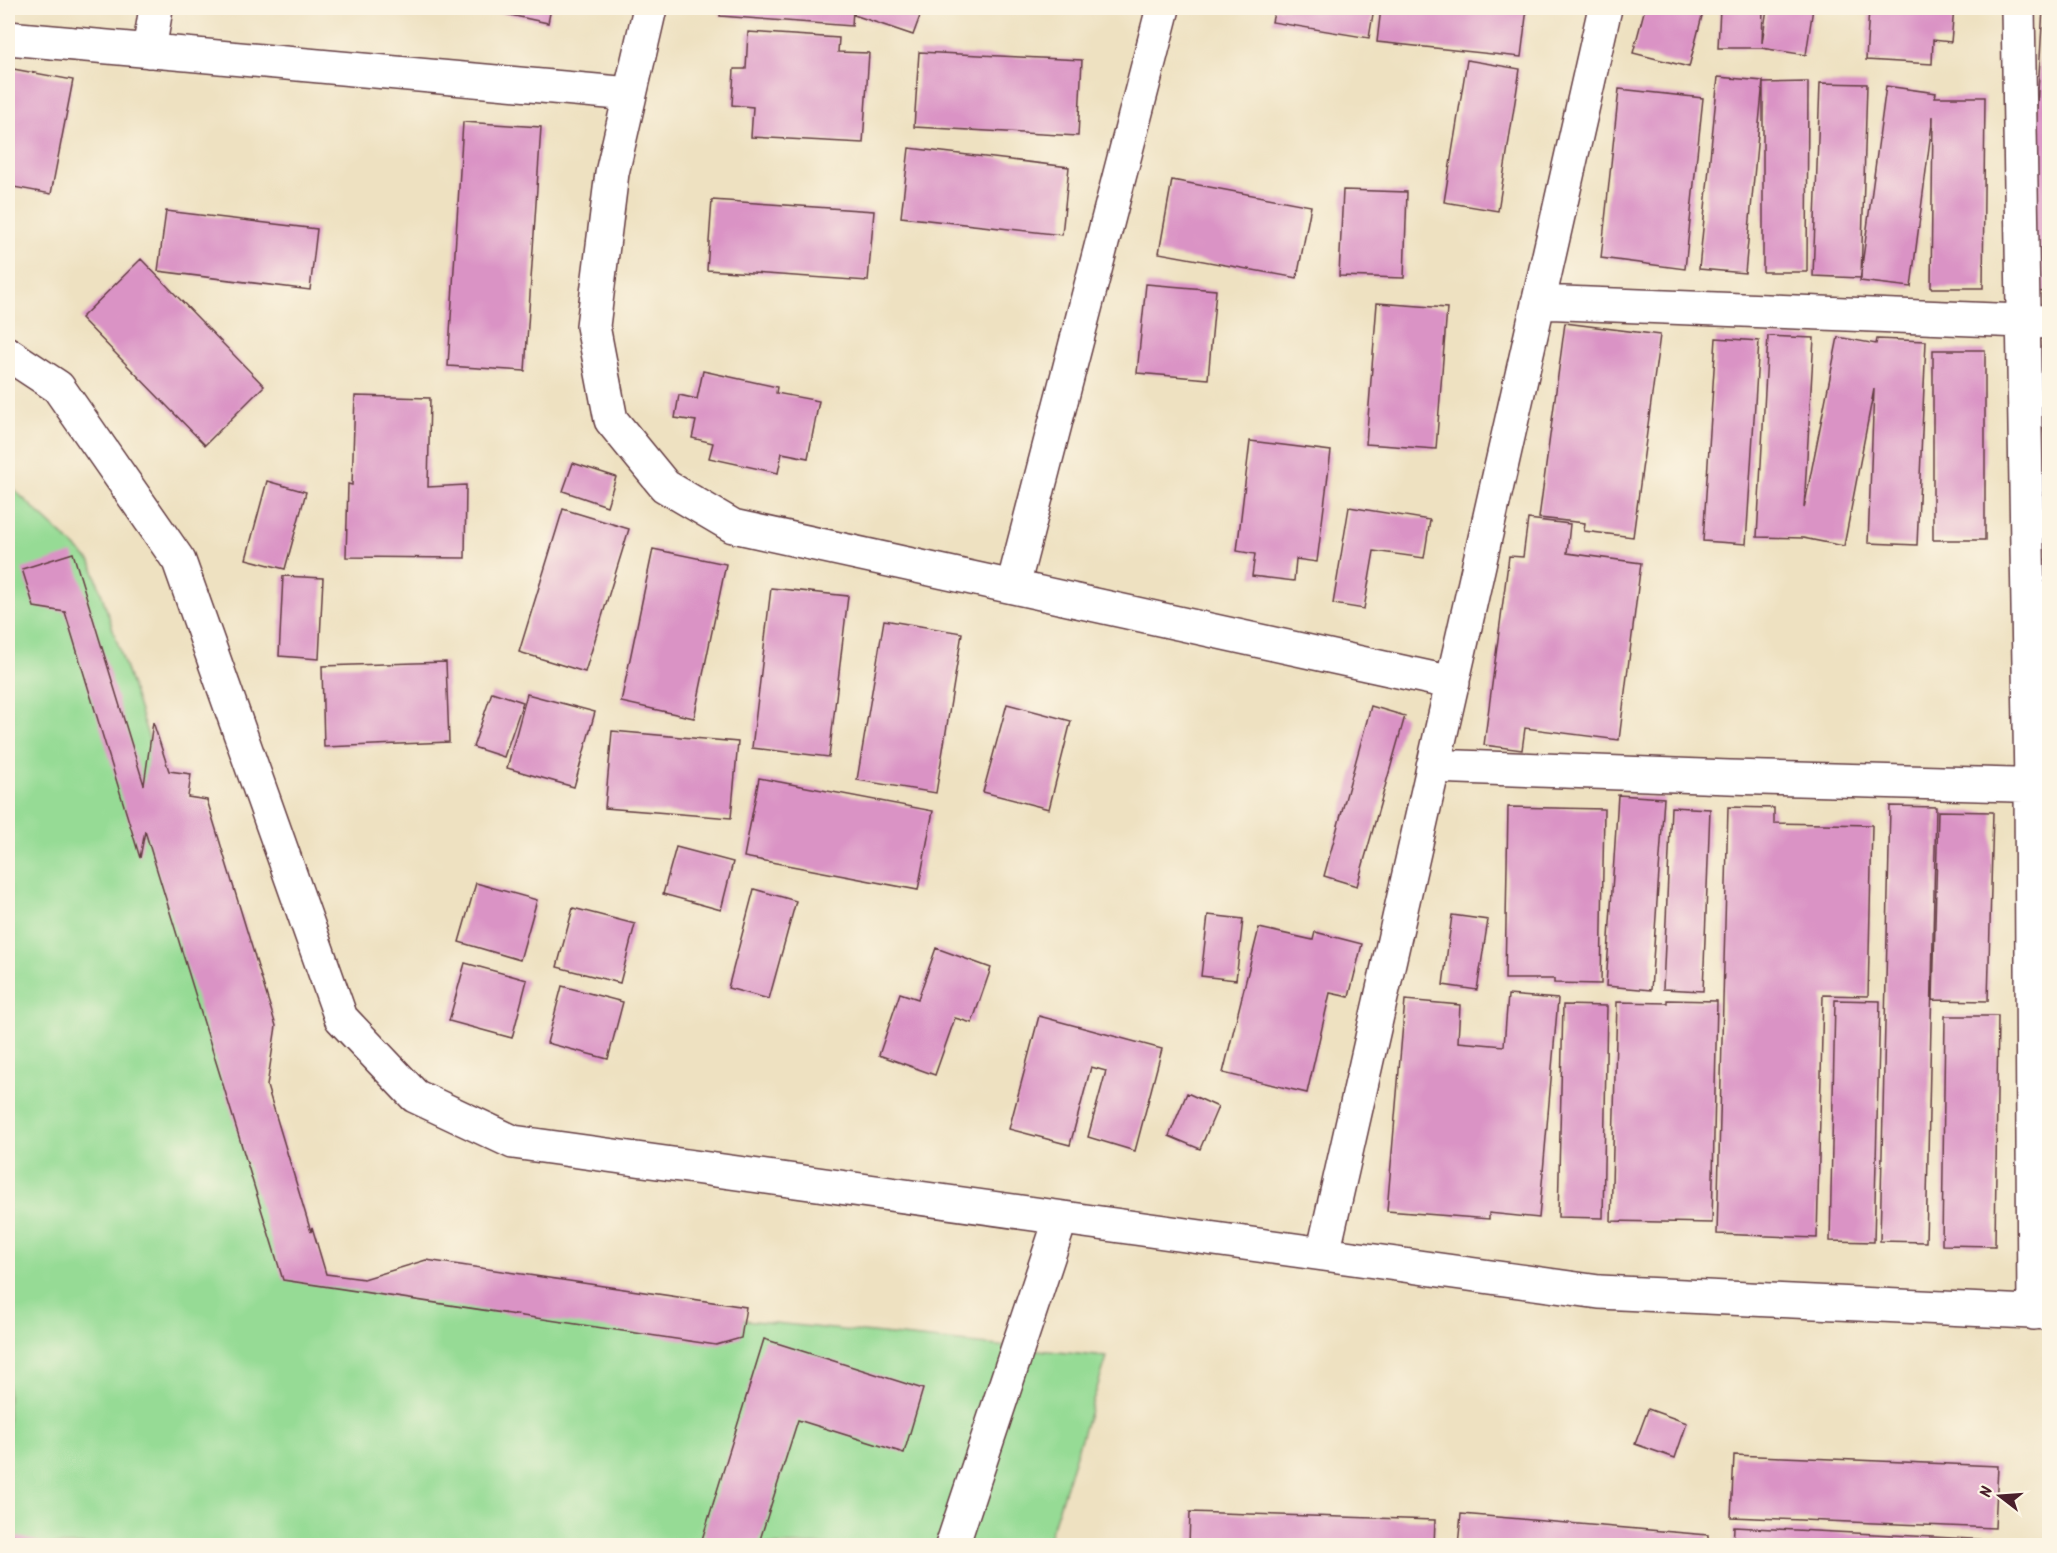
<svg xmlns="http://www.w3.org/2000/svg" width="2057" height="1553" font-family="Kalam,sans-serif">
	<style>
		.green { fill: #96db95; stroke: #707d60; stroke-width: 1.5 }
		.building { fill: #da93c5 }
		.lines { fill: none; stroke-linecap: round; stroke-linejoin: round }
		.minor-casing { stroke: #633c42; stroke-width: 36 }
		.minor { stroke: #fff; stroke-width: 33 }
	</style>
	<rect width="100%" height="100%" fill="#fcf5e5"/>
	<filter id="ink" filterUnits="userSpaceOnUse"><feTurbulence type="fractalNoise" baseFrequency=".0167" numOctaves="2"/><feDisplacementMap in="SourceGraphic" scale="12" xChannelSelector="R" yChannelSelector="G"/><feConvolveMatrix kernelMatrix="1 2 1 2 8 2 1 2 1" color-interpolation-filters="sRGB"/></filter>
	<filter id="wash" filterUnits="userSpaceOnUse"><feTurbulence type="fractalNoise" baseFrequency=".008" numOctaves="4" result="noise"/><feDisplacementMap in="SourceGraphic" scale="24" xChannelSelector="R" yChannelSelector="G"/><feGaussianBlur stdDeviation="1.35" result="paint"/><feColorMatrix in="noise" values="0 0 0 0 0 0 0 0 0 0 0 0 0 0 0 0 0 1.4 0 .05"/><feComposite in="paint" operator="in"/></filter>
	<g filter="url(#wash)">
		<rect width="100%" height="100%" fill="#eee1c1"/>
		<path class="green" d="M8,484l83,78 234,715 782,80 -60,188h-1039z"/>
		<g id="blocks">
			<path class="building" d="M477,8h74l-3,15z
				M721,8h132l-1,18 -132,-10z
				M857,8h66l-10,27 -59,-20z
				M1275,8h99l-5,30 -97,-16z
				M1381,8h146l-6,49 -144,-15z
				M1645,8h59l-15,59 -56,-14z
				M1720,8h43l-1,35 5,-35h46l-7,47 -45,-7h-43z
				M1869,8h85l-3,34 -18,-2 -1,24 -66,-4z
				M2043,8h7v284l-24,-1z
				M748,32l91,6 -1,14 31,1 -6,90 -112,-6 2,-30 -21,-2 2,-36h12z
				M919,52l163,8 -4,76 -164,-9z
				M1467,60l53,9 -22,142 -54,-9z
				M8,68l65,12 -22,114 -43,-8z
				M1718,77l45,4 -18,192 -46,-4z
				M1808,82l-1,190h-44v-189z
				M1820,83l47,1 -6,194 -48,-2z
				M1886,86l50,7 -1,4h50l-2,191h-52l2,-172 -22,171 -51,-6z
				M1619,89l84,9 -18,171 -84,-11z
				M463,122l78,5 -16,244 -77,-5z
				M909,148l160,19 -7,68 -161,-18z
				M1172,180l139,26 -14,72 -138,-25z
				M1343,190l64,2 -3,86 -65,-2z
				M712,200l162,11 -6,70 -161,-11z
				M166,211l151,18 -7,61 -152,-19z
				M141,259l123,127 -59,59 -124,-127z
				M1146,284l70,6 -8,89 -71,-6z
				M1377,303l70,5 -11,141 -70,-5z
				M1565,323l95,12 -27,202 -49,-6 1,-8 -46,-5z
				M1768,336l46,2 -10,170 34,-171 38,7 1,-5 49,2 -9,204 -49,-2 6,-154 -30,157 -41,-8 -46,-1z
				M1716,338l43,3 -13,203 -43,-3z
				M1933,350h52v190h-52z
				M703,371l74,16 -1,6 43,8 -11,57 -26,-5 -4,20 -69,-15 4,-15 -21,-5 4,-17 -21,-3 4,-23 18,4z
				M2048,374h2v175l-18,-2z
				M355,396l75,2 -2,89 38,-2 -1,73 -119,-1 2,-73 4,1z
				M1250,441l81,10 -14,111 -21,-3 -2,22 -42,-5 3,-22 -18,-3z
				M573,463l43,14 -9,29 -44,-15z
				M267,481l39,11 -21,77 -39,-10z
				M1349,507l81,13 -6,38 -50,-7 -10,58 -31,-5z
				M563,509l66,20 -44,143 -66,-20z
				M1528,519l42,5 -3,29 74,10 -22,177 -94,-12 -3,22 -38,-5 25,-189 14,1z
				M653,549l73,15 -32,154 -73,-16z
				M73,553l71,232 9,-63 16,49 22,3 -3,23 19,3 69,226 -9,60 44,146 1,-5 14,47 38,5 62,-19 320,47 -5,31 -25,7 -433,-65 -138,-449 -5,27 -75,-246 -31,-5 -12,-38z
				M2050,559v173h-2l-8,-105h5l-5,-67z
				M283,576l40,2 -4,81 -40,-3z
				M771,588l77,8 -19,161 -77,-9z
				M884,620l78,13 -26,160 -79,-13z
				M446,662l3,80 -125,5 -2,-81z
				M492,692l31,10 -19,55 -31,-10z
				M527,694l68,18 -21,75 -67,-19z
				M1007,704l64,17 -22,88 -66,-17z
				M1371,706l34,10 -48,170 -33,-10z
				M612,731l126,11 -7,76 -126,-10z
				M759,778l174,33 -15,79 -174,-33z
				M1618,795l46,3 -13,192 -45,-4z
				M1890,806l46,1 -10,435 -46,-1z
				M1508,807l96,2 -3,175 -47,-1v-4h-49z
				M1671,807l39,2 -7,182 -40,-2z
				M1728,807l46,1v15l98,2 -4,171 -45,-1 -6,243 -100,-4z
				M1938,811l55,1 -5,189 -55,-1z
				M676,847l57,15 -12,48 -58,-16z
				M476,883l61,17 -17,60 -61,-18z
				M754,889l42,12 -27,98 -41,-11z
				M573,908l62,16 -15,59 -63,-16z
				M1208,915l35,4 -7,61 -35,-4z
				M1452,915l36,5 -11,70 -34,-5z
				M1259,928l54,12 2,-8 47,12 -13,53 -19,-4 -23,100 -84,-20z
				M936,948l55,20 -19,55 -17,-5 -20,57 -56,-20 21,-62 18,6z
				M465,963l62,17 -15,58 -63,-17z
				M562,986l61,16 -15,57 -61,-16z
				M1508,995l50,4 -19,219 -50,-5v6l-102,-8 18,-211 55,5 -2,37 46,4z
				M1667,1000l50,1 -5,222 -101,-2 6,-219 50,1z
				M1835,1000l45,1 -6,241 -44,-1z
				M1563,1005l44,1 -4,212 -45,-1z
				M1039,1016l123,33 -27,102 -47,-14 18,-66 -15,-4 -21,78 -61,-16z
				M1945,1016h53l-3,230 -53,-1z
				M1187,1093l31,14 -18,42 -31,-13z
				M764,1339l159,50 -19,64 -106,-33 -40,126h-58z
				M1648,1409l39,14 -12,35 -40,-14z
				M1734,1455l264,11 -3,62 -264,-11z
				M1190,1512l245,8 -1,26h-245z
				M1461,1514l247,21v11h-250z
				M1734,1527l257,13v6h-258z
				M8,1534l44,11v1h-44z"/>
		</g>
	</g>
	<g filter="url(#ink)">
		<use href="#blocks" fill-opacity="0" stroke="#633c42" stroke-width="1.5"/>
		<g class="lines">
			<g class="minor-casing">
				<path id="minor" d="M650,8l-38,165 -19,153 18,94 54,66 68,40 720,157
					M2018,8l13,777 3,528
					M8,38l622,56
					M149,51l7,-43
					M1538,302l512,20
					M8,354l50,33 121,174 162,457 74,78 98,46 1086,150 451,21
					M1013,586l150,-578
					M1433,766l296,11 321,9
					M1323,1254l282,-1246
					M952,1546l109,-328"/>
			</g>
			<use href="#minor" class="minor"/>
		</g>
	</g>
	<rect width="2057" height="1553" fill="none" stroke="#fcf5e5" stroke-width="30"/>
	<g transform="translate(2000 1496) rotate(287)" stroke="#fcf5e5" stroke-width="4.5" paint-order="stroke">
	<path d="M0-4.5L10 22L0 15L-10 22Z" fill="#4a1f2b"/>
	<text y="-9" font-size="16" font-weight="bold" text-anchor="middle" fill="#4a1f2b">N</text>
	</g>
</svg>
